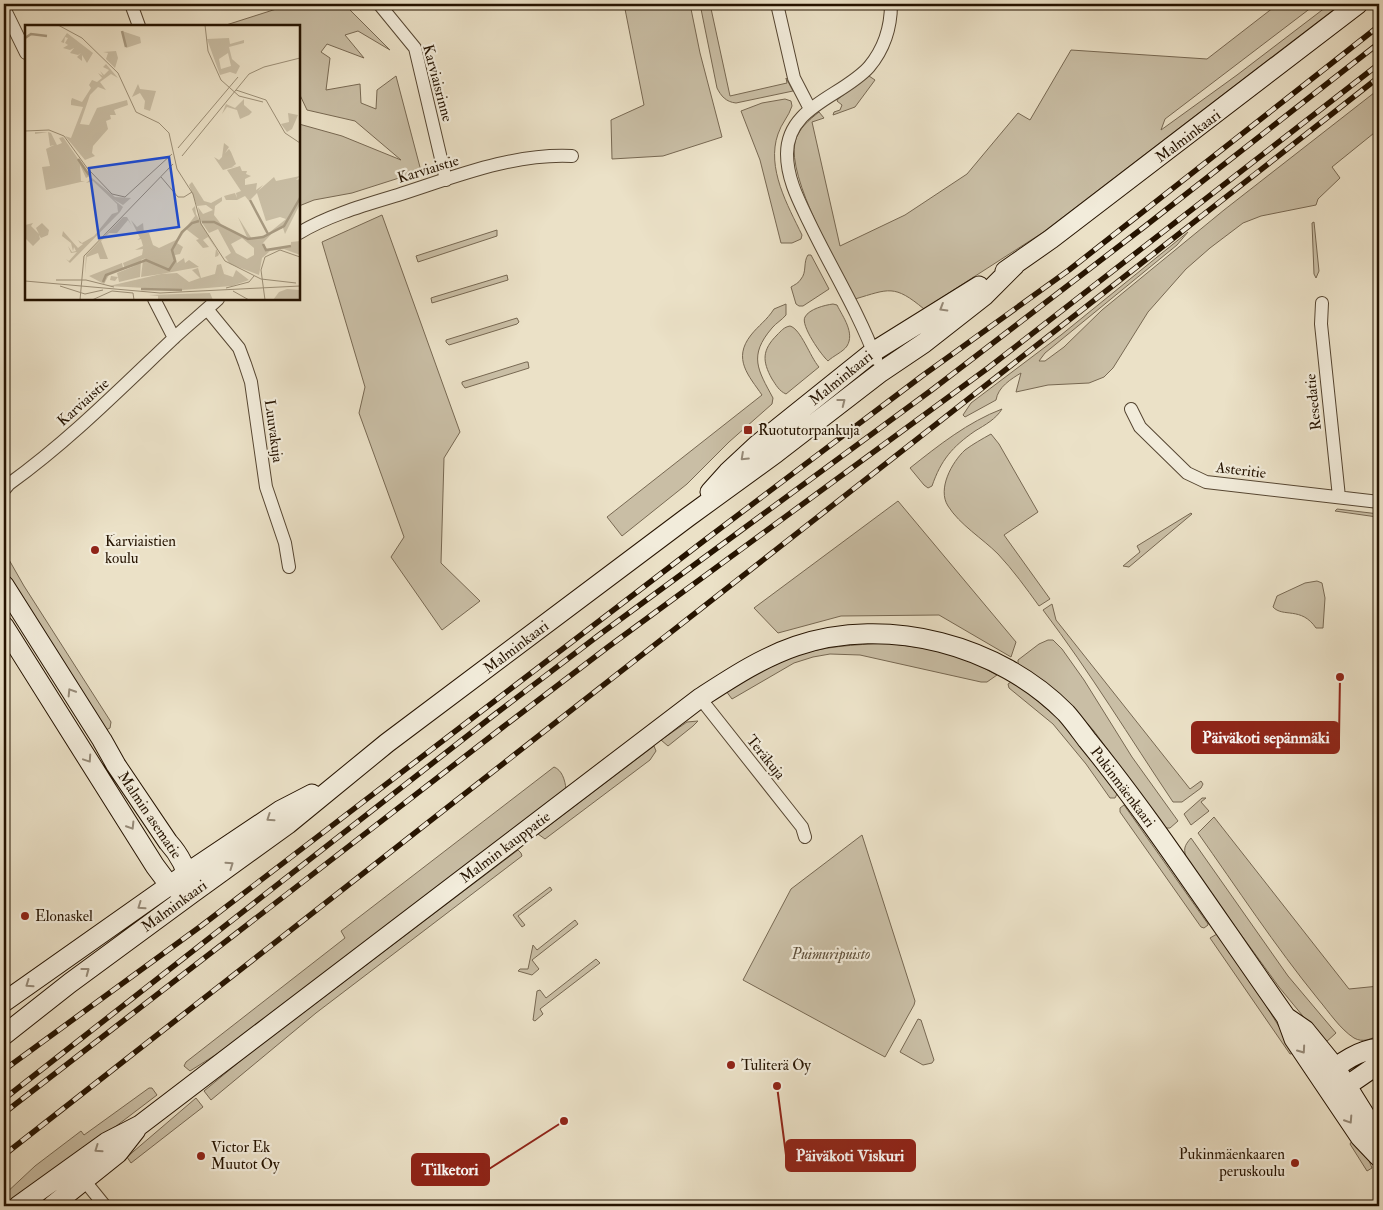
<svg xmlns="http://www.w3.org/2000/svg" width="1383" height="1210" font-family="'IM FELL Double Pica',serif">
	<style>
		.green { fill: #c9bea5; stroke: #776852 }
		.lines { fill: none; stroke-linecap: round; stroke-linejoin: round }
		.street-casing { stroke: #564632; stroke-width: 14 }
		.secondary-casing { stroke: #251300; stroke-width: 21 }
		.street { stroke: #f2ecdb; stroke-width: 12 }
		.secondary { stroke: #f2ecdb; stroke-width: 19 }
		.rail-casing { stroke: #251300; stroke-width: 5.5 }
		.rail { stroke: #f2ecdb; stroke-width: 4; stroke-dasharray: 11; stroke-linecap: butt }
		.oneway { stroke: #968a78 }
		.poi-dot { fill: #8f2418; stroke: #f2ecdb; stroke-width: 2 }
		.labels { text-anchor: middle; stroke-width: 4.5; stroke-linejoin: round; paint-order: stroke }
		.street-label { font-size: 15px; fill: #251300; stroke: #f2ecdb }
		.poi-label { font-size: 15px; fill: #251300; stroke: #f2ecdb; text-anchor: start }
		.park-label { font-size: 15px; font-style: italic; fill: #5e4f3a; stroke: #f2ecdb }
		.inset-river { fill: none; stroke: #a89b83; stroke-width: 2.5 }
		.inset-road { fill: none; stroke: #9c8f77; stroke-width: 1 }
		.view { fill: #1d4ed8; fill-opacity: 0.15; stroke: #1d4ed8; stroke-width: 2.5 }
		.inset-edge { fill: none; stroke: #251300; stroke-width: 2.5 }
		.leader { fill: none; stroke: #8f2418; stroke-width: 2 }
		.callout-dot { fill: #8f2418; stroke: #f2ecdb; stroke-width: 2 }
		.callout { fill: #8f2418; stroke: #8f2418; stroke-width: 2 }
		.callout-label { font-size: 16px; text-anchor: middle; font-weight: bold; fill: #fff }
	</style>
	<rect width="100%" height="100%" fill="#ebe1c7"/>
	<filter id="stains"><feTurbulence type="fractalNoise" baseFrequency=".004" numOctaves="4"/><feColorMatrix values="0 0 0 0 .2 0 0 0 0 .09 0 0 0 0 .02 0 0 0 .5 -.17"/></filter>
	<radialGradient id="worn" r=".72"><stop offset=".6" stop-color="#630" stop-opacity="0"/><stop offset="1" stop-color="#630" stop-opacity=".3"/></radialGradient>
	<path class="green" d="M292,4h52l46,46 -32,-19 -13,4 19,23 -37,-14 -6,8 9,6 -4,32 34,-6 1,19 15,6 1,-19 19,-14 25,95 -69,22 -38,7 -15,6v-82l43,12 59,24 -46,-39 -48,-11 -8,-17v-67h-76z
		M624,4h66l10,49 22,84 -59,19 -51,3 -1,-39 33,-15z
		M700,4h10l20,92 57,-13 -1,-5 7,13 -57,12c-10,-1 -15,-7 -19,-15z
		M1278,4h38l-151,115 -4,11 76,-55 93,-71h11l-299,229 -118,76c-30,-25 -35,-20 -69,-10 -18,-35 -68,-121 -60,-157 3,-13 14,-22 24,-30l5,6 -12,4 28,124 65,-31 62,-41 51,-61 12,7 41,-70 136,9z
		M869,76l6,4 -20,27 -22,8 1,-3 6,-2 2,-5 -5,-4 1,-2z
		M1379,89v40l-47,38 8,11 -22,21 -2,6 -55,11 -18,7 -33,25 -24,21 -38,43 -35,56 -9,9 -15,6 -41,2 -32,7 5,-19c-10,6 -23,14 -25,27l-31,17 -2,-2 8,-12 90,-68 127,-103 -11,13 -132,108 -6,8h6l19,-14 38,-37 122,-100z
		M785,99l6,2 1,5c-3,10 -11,18 -14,28 -12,34 10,72 24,101l-1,4 -9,4h-11l-21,-83 -19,-49 21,-8z
		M382,215l78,217 -16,26 -3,105 39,38 -38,29 -51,-73 13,-20 -45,-124 6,-26 -43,-145z
		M1314,222l5,49 -3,7 -2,-4 -2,-51z
		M497,230v6l-79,26 -2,-6z
		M808,255h3l18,34 -26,17h-4l-3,-2 -5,-17c3,-2 8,-4 10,-8 6,-7 2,-17 7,-24z
		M507,275l1,5 -76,23 -1,-5 3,-1z
		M786,304v11c-4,5 -10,8 -14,13 -24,28 -14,42 1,70l-1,6 -43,38 -42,42 -65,52 -15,-19 155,-122c-13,-19 -30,-36 -11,-60 7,-9 16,-15 23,-26z
		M833,304l4,1c6,12 18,28 10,41 -4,6 -14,10 -19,15 -6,-5 -28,-36 -23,-44 4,-8 20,-12 28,-13z
		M517,318l2,4 -2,2 -68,21 -3,-3v-2z
		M790,326c11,3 20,31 29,41l-33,27c-7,-3 -10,-9 -14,-15 -10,-18 -10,-29 5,-44 4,-4 7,-8 13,-9z
		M526,362h2l1,6 -64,20 -3,-4v-2z
		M1002,409c-6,10 -17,16 -27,22 -23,16 -34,29 -43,55l-4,2 -4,-3 -14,-17c29,-23 58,-46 92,-59z
		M991,434l8,10 39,68 -34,23 46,64 -11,7c-13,-18 -26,-36 -41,-52 -16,-16 -38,-29 -50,-48 -11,-17 4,-44 17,-56 8,-6 17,-11 26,-16z
		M898,501l118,141 -5,15 -72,-42 -98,1 -63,17 -24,-25z
		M1337,509l42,5v19l-2,-16 -42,-6z
		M1191,513l1,1 -63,53 -6,-1 17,-14 -3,-6z
		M4,551l20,35 87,136 -1,6 -6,3 -100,-156z
		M1317,581l5,2 3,15 -2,30h-7c-15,-22 -33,-10 -43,-21l4,-11 28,-13z
		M1052,604l4,16 134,169 11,-8 2,3 -2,4 -19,14h-9c-43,-64 -83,-130 -130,-192z
		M1048,640h5l9,9 22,31 48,77 46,64 -8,7h-5l-71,-97 -26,-29 -29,-24 -21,-14v-4l21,-16z
		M886,643l44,6 41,12 26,14 -10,7h-6l-121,-27 -30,-1 -17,3 -19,6 -62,36 -6,-8c21,-12 42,-25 65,-34 31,-11 64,-12 95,-14z
		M1011,682l17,11 31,26 17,19 41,56 -2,4h-5l-24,-34 -33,-40 -44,-36 -1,-4z
		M698,721l-5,5 -25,20 -7,-6 26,-18z
		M654,746l2,5 -6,9 -105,79 -7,-5z
		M554,767c8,3 11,13 12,22l-346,263 -30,19 -6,-5 2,-4 159,-124 -4,-7z
		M1202,798h4l-5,4 8,9 -18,14 -7,-11z
		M1124,805l84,119v1l-4,3 -3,-1 -81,-115v-4z
		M1214,817l135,172 30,-3v49c-8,4 -16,8 -25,3 -14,-9 -25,-26 -36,-39 -43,-53 -81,-111 -120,-166z
		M862,835l53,166 -1,4 -29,52 -142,-77 48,-91z
		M1191,838l97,138 48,57 -11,10 -46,-56 -92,-127c-4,-11 -3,-14 4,-22z
		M518,850l3,3 1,3 -206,157 -105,87 -7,-9 46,-38z
		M550,887l2,3 -34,26 7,9 -3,2 -9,-12z
		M575,920l3,4 -46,36 7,9 -7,6 -14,-4 2,-2h8l5,-24 4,5z
		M1217,934l39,55 39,64 -5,1 -80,-116z
		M596,959l4,4 -60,46 3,5 -8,7 -2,-1 4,-29 3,-1 6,8z
		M918,1019l3,1 13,40 -2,3 -9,2 -23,-13z
		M149,1088h3l5,7 -146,111h-7v-11l31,-29 46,-35 3,4z
		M196,1098l7,9 -72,56 -4,-6z
		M1355,1136l9,12 8,20 -5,3 -17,-27z"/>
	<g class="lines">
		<g class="street-casing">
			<path id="street" d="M131,4l8,22
				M379,4l36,44 31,132
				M777,4l17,74 16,31
				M5,10l21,43
				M299,233c30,-18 66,-28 99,-38 56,-18 115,-42 174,-39
				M154,299l20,39
				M1322,303l-1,21 18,173
				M207,309l32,39 6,16 6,18 15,105 19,56 4,24
				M876,359c-18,-48 -45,-91 -67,-137 -10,-21 -22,-43 -22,-68 0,-48 55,-57 82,-87 15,-18 22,-40 22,-63
				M1131,409l9,18 47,46 19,9 173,20
				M4,490l5,-6c61,-44 112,-96 166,-147 14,-13 29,-25 43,-38
				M700,698l102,129 3,10
				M79,1174l26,32"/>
		</g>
		<g class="secondary-casing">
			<path id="secondary" d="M1005,271l46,-32 307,-235
				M710,492l18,-20 29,-27 116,-93 106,-66
				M4,585l98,155 14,25 52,77c11,12 19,27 21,43
				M4,626l151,240 15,20 10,4
				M4,1002l183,-129 94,-63 31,-16
				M1286,1017l19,13 30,37 38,61 6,27
				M4,1035l66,-52 121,-89 97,-70 99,-81 301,-226 88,-64 105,-81 43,-29 60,-47 31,-31
				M1327,1076c13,-14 33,-26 52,-28
				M1336,1083l12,2 29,-20 2,-4
				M18,1206l89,-64 33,-17 560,-427c31,-20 61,-40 96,-52 92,-31 203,-1 270,67 8,9 15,19 22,28 22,27 43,55 64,84 45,63 89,128 134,192l8,22 66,98 19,20
				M52,1206l66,-53 18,-23"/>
		</g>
		<use href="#street" class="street"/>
		<use href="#secondary" class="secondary"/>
		<g class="rail-casing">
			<path id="rail" d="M4,1070l197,-144 500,-383 221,-167 147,-106 310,-244
				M4,1099l490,-384 105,-80 334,-246 211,-162 235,-184
				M4,1113l499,-386 105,-80 380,-279 391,-304
				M4,1155l1375,-1078"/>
		</g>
		<use href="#rail" class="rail"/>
	</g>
	<defs><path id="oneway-chevron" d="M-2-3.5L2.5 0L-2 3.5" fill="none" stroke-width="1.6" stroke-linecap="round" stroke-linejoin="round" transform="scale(1.25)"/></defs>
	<g class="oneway">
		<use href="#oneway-chevron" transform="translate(943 308) rotate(149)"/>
		<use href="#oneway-chevron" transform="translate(842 402) rotate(-38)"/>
		<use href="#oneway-chevron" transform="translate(744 457) rotate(137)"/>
		<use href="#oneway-chevron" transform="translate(71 692) rotate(-122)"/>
		<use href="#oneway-chevron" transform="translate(88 759) rotate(56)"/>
		<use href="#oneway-chevron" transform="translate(270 818) rotate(146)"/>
		<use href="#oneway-chevron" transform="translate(131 826) rotate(58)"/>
		<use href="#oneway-chevron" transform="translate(230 865) rotate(-35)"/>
		<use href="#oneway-chevron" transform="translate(141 906) rotate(145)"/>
		<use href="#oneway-chevron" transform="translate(86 971) rotate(-37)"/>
		<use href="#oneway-chevron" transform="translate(29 984) rotate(145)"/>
		<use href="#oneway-chevron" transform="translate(1302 1050) rotate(55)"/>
		<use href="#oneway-chevron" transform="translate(1349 1120) rotate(57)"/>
		<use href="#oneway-chevron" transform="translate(98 1149) rotate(145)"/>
	</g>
	<g class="poi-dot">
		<rect x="743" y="425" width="10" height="10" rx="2.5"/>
		<circle cx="95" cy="550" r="5"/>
		<circle cx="25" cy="916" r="5"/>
		<circle cx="731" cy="1065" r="5"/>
		<circle cx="201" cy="1156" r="5"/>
		<circle cx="1295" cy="1163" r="5"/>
	</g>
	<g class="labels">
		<g class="street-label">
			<text transform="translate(438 83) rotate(75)" y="5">Karviaisrinne</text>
			<text transform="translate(1188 136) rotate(-37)" y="5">Malminkaari</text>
			<text transform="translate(428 169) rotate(-17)" y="5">Karviaistie</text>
			<text transform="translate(841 378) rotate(-39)" y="5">Malminkaari</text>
			<text transform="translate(83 402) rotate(-42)" y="5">Karviaistie</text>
			<text transform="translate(1313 402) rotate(-96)" y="5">Resedatie</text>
			<text transform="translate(274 431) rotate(82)" y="5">Luuvakuja</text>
			<text transform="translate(1241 470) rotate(7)" y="5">Asteritie</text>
			<text transform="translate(516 647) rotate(-37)" y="5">Malminkaari</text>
			<text transform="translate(766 757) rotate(51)" y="5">Teräkuja</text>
			<text transform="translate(1123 787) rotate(53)" y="5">Pukinmäenkaari</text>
			<text transform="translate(150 815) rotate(56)" y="5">Malmin asematie</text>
			<text transform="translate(505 847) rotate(-37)" y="5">Malmin kauppatie</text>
			<text transform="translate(174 906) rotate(-36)" y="5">Malminkaari</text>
		</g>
		<g class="poi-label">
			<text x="758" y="435">Ruotutorpankuja</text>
			<text x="105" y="546">Karviaistien<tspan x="105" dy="17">koulu</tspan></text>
			<text x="35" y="921">Elonaskel</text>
			<text x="741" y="1070">Tuliterä Oy</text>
			<text x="211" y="1152">Victor Ek<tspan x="211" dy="17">Muutot Oy</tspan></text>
			<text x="1285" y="1159" text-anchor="end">Pukinmäenkaaren<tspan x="1285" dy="17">peruskoulu</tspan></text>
		</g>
		<g class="park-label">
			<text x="831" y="959">Puimuripuisto</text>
		</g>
	</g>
	<g transform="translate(25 25)">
		<rect width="275" height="275" fill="#ebe1c7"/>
		<path d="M97,6l18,6 1,6 -15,5zM42,8l26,20 -6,10 -5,-8v6l-5,-4 4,-4 -3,2 -8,-2 4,-5 -4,2 -7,-2 5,-3 -3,-2 3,-5 -3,-1 -1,6 -3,-1zM204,13l1,6 14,-4v3l-15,4 3,12 8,7 -4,8 -6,-2 -10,3 -13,-36zM203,28l3,13 -10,3 -2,-10zM91,26l2,7 -3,10 -9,-9 2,-6 -5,-1zM81,39l12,14 -7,-4 -11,8 6,8 -8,-3 -8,8 -10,29 9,1 8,-17 30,-8 1,5 -14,5 2,5h-6l1,4 -5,2 2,8 -15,17 -1,7 3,3 -10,4 -20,-24 6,2 12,-31 -12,-2v-4l1,-3 10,4 9,-14 -2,-3 3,-5 5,2 5,-4 -4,-5 5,3 -3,-5 4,4 5,-5 -6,-3zM113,59l2,5 16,2 -6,20 -6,-2 1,-8 -5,-8 -8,4zM219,74v6l8,7 -3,3 -9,4 -3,-9 -10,-3 -5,7 4,-10 9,4zM263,88l10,2 -6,14 -5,3 -6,-8 8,-2zM10,107h13l3,1 6,12 5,-2 -3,-5 4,-1 27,39 -4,2 -6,-13 1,16h4l-39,9 -4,-23 8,-1 -4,-17 8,-4 -4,1 -2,-14 -13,2zM199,118l5,4 -4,6 4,-4 2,3 5,12 -4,3 5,-1 -14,4 -9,-13 5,3 3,-3zM215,141l2,5h5l-1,3 5,2 -6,3v6l12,-2 -1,7 7,-5 -5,6 16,-14 2,4 24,-5 -4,4 4,-1v25l-15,30 -2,-6 -8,2 -12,13 3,7 25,-3v-5l9,-1v14l-16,-6 -14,2 -8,7 -3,17 -29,-11 -5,-7 6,-4 -13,-24 -9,4 -9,-13 -2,-13 5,7 10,-4 -7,-5 -9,1 -8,-21 3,-3 12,19 7,2 11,-6v4l-7,5 -1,9 7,9 26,13 -9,-20 14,22 13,-3 21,-17 -6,-2 -14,4 -9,-28 -8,8 -4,-5 -8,4h-11l-2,-4 11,-3 2,5 -1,-5 5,-2 -14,-21zM217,213l12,10v7l-7,4 -11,-6 -5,-9zM67,153l23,19 16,1 -8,7 -10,-6 10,8 -3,5 -50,51 -4,-4 3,2 8,-9 -6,1 -3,-7 4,6 4,-1 -2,-4 -1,4 -2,-8 -9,-7 1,-5 15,17 5,-4 -3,-1 -2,-3 4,3 12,-7 18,-22 6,-2 -1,-8 -24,-23 -7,2zM170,181l1,8 23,40 -1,2 -3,1 1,-8 -8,-12 -5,3 6,7 -6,1 -7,-8 3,-1 -13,-10 -9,14 6,4 -3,7 -5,1 2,8 7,-5 1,5 4,-3 10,7 -38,7 16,-1 12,9 11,-4 -8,-8 6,-2 3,10 14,-4 2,-9 4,-1 3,10 9,3 3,-7 13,10 -17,6 -50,4 -73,-4 52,-12 -20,3 2,-17 3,-2 -5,2 -1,17 -21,5 -1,-5 -3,4 -5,-1 1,-4 7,1 -1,-4 20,-8 -12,4 -2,-6 19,-8 1,-6 -8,1 8,-4 -2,-7 -4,1 3,-2 -9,-18 6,7 6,-4 1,10h5l4,12 6,3 17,-8 19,-24 -3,-7zM98,192h4l5,9 -4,-6 -11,13h-8l-8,8 7,18h-8l-2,-6 -11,4v-2l-2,19 1,-19zM8,198l-2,3 8,8 -3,-6 6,-5 7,7 -1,5 -7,3 -2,-3 1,4 -7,7 -8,-8v-13zM97,238l1,5 -13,5 -6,11 -15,-8zM262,264l13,1v10h-27l6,-8zM185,268l3,7h-59h4v-4l-9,-1z" fill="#c9bea5" fill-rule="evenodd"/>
		<path class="inset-river" d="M97,6l4,16M0,13l6,-4 16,2M53,134l11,16M225,175l18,34M177,197h12l34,17 15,-2 21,-11 16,-28M238,219l3,6 25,-4M78,257l3,-7 40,-15 23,10 6,-9 -3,-11 10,-18 10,-9 7,-2M116,264l41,1"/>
		<path class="inset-road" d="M33,0l24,13 36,35 18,39 23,11 10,10 8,36 16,25 8,30 24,37 36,18M180,0l3,26 13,29 18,16 24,6M211,65l30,10 19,33 15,10M0,106l24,-1 15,6 26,36M153,123l60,-71M157,131l67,-82 15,-7 36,-9M65,146l22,23 13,3 47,-43M136,152l17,20h6l8,-5M236,254l35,4M31,255h30l28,7M0,256l135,12 140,-7M35,261l25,8 18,-4M201,263l23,-6 5,-6M208,266l16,9M55,275l4,-44 89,-92M67,275l20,-9 21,2 1,7M240,275l-4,-30 4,-13 15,-7 20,7"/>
		<path class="view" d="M144,132l10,70 -80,11 -10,-70z"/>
		<rect width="275" height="275" class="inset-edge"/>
	</g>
	<path class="leader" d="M1340 677L1339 738M777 1086L786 1155M564 1121L489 1169"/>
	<g class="callout-dot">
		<circle cx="1340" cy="677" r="5"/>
		<circle cx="777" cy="1086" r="5"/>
		<circle cx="564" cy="1121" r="5"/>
	</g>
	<g class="callout">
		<rect x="1192" y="722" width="147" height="31" rx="5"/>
		<rect x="786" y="1140" width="129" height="31" rx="5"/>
		<rect x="412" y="1154" width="77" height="31" rx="5"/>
	</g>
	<g class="callout-label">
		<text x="1266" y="743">Päiväkoti sepänmäki</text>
		<text x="850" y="1161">Päiväkoti Viskuri</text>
		<text x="450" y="1175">Tilketori</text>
	</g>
	<rect width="1383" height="1210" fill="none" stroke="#ebe1c7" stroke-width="20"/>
	<rect x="5" y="5" width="1373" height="1200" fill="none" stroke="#251300" stroke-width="2.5"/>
	<rect x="10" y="10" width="1363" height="1190" fill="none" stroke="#251300"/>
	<rect width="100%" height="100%" filter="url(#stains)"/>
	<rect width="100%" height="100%" fill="url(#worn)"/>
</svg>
